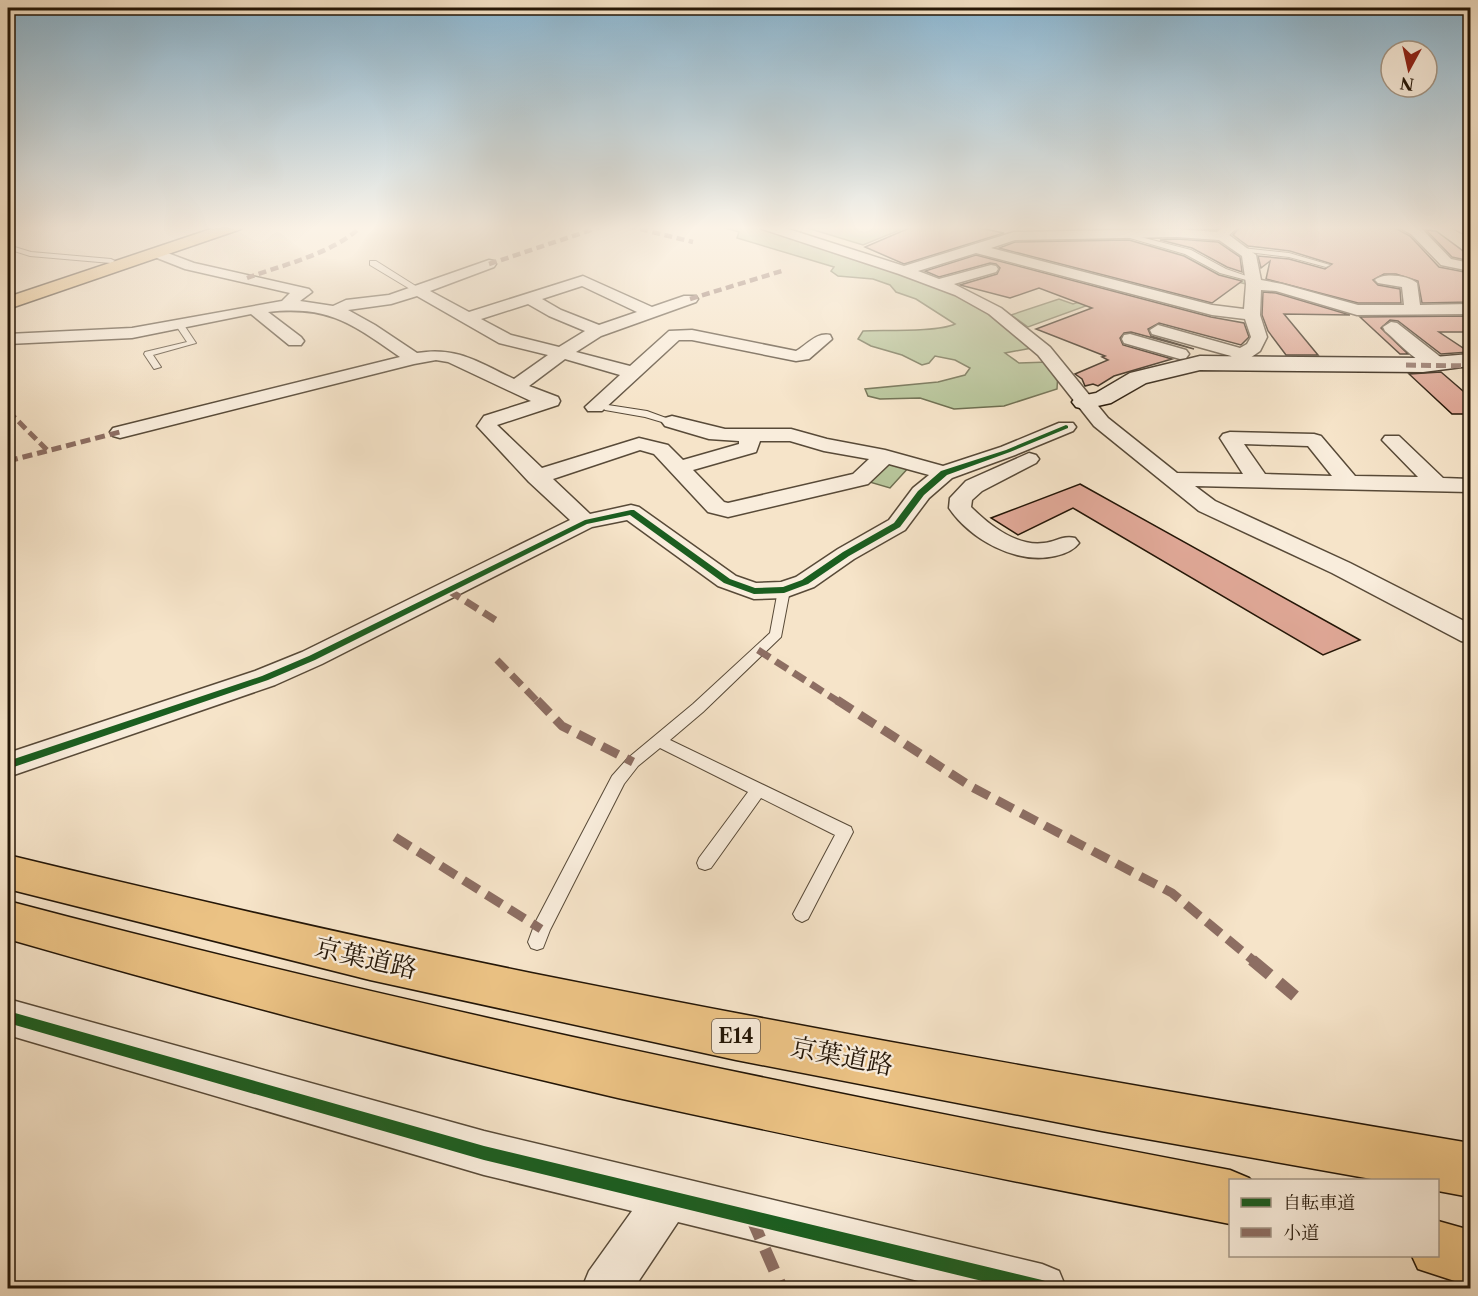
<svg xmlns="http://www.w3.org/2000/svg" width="1478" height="1296" font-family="'Libre Caslon Text','Noto Serif JP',serif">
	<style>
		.green { fill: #b7c59a; stroke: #6e6e50; stroke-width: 1.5 }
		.building { fill: #e0a897; stroke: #241607; stroke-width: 1.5 }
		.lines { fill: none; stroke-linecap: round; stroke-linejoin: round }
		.lane-casing { stroke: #584a38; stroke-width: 2 }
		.street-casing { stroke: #584a38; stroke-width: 3 }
		.secondary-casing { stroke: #241607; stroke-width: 3 }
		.primary-casing { stroke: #241607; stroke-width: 3 }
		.highway-casing { stroke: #241607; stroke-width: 3 }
		.lane { fill: #f9eddc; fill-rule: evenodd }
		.street { fill: #f9eddc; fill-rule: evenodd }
		.secondary { fill: #f9eddc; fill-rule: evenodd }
		.primary { fill: #ebc284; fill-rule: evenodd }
		.highway { fill: #ebc284; fill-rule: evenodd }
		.quiet-far4 { stroke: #8d6e63; stroke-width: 4.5; stroke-dasharray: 8 4.5; stroke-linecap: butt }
		.quiet-far3 { stroke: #8d6e63; stroke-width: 5; stroke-dasharray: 10 5; stroke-linecap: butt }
		.quiet-far2 { stroke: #8d6e63; stroke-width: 7; stroke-dasharray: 14 7; stroke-linecap: butt }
		.quiet-far1 { stroke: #8d6e63; stroke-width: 9; stroke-dasharray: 18 9; stroke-linecap: butt }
		.quiet { stroke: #8d6e63; stroke-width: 12; stroke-dasharray: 23 12; stroke-linecap: butt }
		.cycleway-casing { stroke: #f9eddc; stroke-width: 4 }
		.cycleway { fill: #1b5e20; fill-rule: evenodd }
		.labels { text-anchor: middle; stroke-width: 4.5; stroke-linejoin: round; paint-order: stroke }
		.shield { fill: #f9eddc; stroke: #645647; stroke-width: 1.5 }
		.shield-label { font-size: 20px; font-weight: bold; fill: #241607 }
		.near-street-label { font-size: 26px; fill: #241607; stroke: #f9eddc }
	</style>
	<rect width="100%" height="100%" fill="#f6e4c9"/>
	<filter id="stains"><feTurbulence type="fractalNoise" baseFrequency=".00333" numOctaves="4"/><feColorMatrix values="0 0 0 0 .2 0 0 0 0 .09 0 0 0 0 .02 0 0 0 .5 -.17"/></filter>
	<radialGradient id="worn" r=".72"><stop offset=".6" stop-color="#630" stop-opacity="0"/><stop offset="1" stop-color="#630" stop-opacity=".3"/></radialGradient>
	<path class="green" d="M719,226h44l194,63 28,13 47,46 -27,5 14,10 30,-1 9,9 -1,18 -53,17 -50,3 -34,-11 -40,1 -12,-3 -3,-7 73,-7 27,-7 5,-7 -15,-8 -20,-4 -6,7 -7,2 -20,-10 -31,-9 -13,-7 5,-8c21,-1 76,1 92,-7l-39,-25 -20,-7 -6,-7 -17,-6 -35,-3 -7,-5 3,-4 -97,-29 2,-6z
		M801,226h109l-47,19z
		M1050,236l49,1 48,11 7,-5 10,2 81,34 1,5z
		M1123,287l4,4 -99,36 -17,-12 48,-16 14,5z
		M885,462l25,4 -20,22 -24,-7z"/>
	<path class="building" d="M914,226h56l34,7 -100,31 -39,-17z
		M1073,226h148l-5,4 -39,-3 -99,2z
		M1241,226h123l31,2 15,8 29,31 31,6v29l-48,1 -4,-22 -22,-7h-12l-11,6 5,5 22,4 1,14h-43l-92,-24 4,-18 -9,7 -3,-12 31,3 36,10 7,-5 -42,-13 -42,-5 -15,-11z
		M1426,230l10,1 34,25v5l-18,-4z
		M1177,239l41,3 22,15 2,15 -15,-5 -35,-19 -32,-8z
		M1129,240l55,16 35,19 23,6 -30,22 -213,-55 16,-6z
		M976,255l235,62 33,6 5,14 -8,8 -82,-22 -11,6 3,7 43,13 -63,-17 -7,1 -4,5 3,7 49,14 -58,17 -16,10 -5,-2 -8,2 -3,-7 -7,-5 33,-14 -6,-3 3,-1 -69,-27 56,-21 -53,-20 -29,10 -50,-13 37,-11 3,-6 -4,-4 -6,-1 -51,14 -14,-6z
		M1263,292l13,1 74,22 -66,-1 34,41h-32l-18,-24 -6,-16z
		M1470,316v16h-31l30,20 -28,2 -43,-33 -8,-1 -9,8 27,26h-8l-40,-37z
		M1441,372l29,25v17h-18l-43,-40z
		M1080,484l280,156 -37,15 -250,-147 -55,27 -27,-17z"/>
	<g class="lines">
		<g class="lane-casing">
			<path id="lane" d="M1125,233l66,17 35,19 32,11 -4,2 -34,-9 -35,-19 -62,-18z
				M8,245l23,7 80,7 4,2 -4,2 -81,-7 -22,-7z
				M1242,248l47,5 41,12 -4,2 -37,-10 -49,-6v-2z
				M370,261h6l46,29 -7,2 -45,-27z
				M8,292h5l1,2 -6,2z
				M176,322h6l14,21 -43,12 8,12 -7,2 -10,-15 1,-2 42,-10 -12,-18z
				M608,405l39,6 30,11 -5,3 -27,-8 -40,-7 -2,-2z
				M784,586l6,4 -9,47 -78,75 -33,28 181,87 2,5 -45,87 -6,3 -6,-3 -3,-5 42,-79 -74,-37 -50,70 -6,2 -6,-2 -2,-5 2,-5 49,-66 -88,-44 -22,18 -14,18 -74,146 -7,18 -6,2 -6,-2 -3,-6 7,-19 77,-147 16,-18 65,-54 77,-71 8,-43z"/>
		</g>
		<g class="street-casing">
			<path id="street" d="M760,226h19l125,40 110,-34 163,-3 40,3 7,-6h15l-10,9 27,20 5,25 21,4 76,21h46l-2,-18 -24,-4 -3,-3c9,-8 34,-4 42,3l3,22 50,-1v10l-113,1 -81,-24 -15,-1 -1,25 7,22 -7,14 -10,7 2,4 -3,4h-12l-6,-10 -79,-22 -2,-4 8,-5 82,23 7,-4 4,-7 -6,-18 -33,-4 -236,-62 -58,18 21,8 52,-14 5,1 2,3 -2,3 -42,12 47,24 49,39 58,71 69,55 66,1 -23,-36 3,-4 7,-2 84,2 7,2 34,40 63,1 -36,-37 3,-4h14l44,42 27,1v13l-275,-6 20,15 135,62 120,61v19l-9,-2 -129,-68 -133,-62 -105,-85 -56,-71 -49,-41 -34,-19 -56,-21 -137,-45zM1177,237l42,3 23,16 4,28 -2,25 -32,-4 -221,-57 24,-8zM1244,444l64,2 24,30 -67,-2z
				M1396,226h18l7,2 30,31 19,4v8l-29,-6 -30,-31z
				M1449,226h16l5,2v9z
				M157,249l37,14 115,26 3,3 -12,9 33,5 13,-6 43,-5 100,-35 5,1 2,3 -2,3 -64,24 39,21 114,-36 69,31 32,-11h12l2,3 -2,3 -95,34 -25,16 54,14 39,-35 23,-1 104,21c11,-6 20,-19 34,-16l2,4 -23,20 -13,2 -104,-21h-13l-77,71h-14l-3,-4 35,-32 -55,-16 -36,27 29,11 2,4 -2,4 -61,20 45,43 97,-30 29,7 15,15 56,-16v-3l-30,-2 -44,-13 -3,-4 3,-4 7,-2 53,13h66l36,10 58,11 58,16 58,-19 58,-24h14l3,4 -3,4 -58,24 -63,23 -23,20 -24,32 -51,29 -40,28 -30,11 -30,1 -36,-13 -91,-66 -35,7 -270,137 -47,21 -267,92v-24l247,-82 47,-19 268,-132 -41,-38 -52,-56 7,-10 47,-15 -83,-39 -12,-2 -22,4 -294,74 -7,-2 -3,-4 3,-4 287,-71c-48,-33 -71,-52 -132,-45l33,25 3,4 -3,4h-12l-38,-31 -119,24 -124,6v-10l124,-6 150,-27 8,-8 -105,-24 -33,-13 -2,-3zM582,286l55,26 -38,13 -38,-15 -19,-11zM417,296l82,47 49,12 -34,24c-34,-16 -57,-33 -97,-26l-42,-28 -27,-15 43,-6zM528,304l21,12 36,15 -26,16 -48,-12 -30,-16zM760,441h30l34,10 45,8 -16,15 -125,29 -4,-1 -31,-32 63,-18zM640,450l14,4 54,58 20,5 140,-33 21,-20 40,11 -16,13 -24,32 -51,29 -42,28 -15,5 -25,1 -20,-7 -97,-69 -8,-2 -41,9 -37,-35z
				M1391,322l6,1 46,36 3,4 -3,4c-20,5 -43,-24 -58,-36l-2,-4z
				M1130,334l56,16 3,4 -3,4 -6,1 -56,-16 -2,-4 2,-4z
				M1029,453l7,2 3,4 -3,4 -54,28 -10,9 -1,7c18,18 46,40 73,36 12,-1 19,-8 31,-5l4,5c-6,8 -15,11 -24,13 -39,9 -85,-17 -106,-48l1,-10 16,-17z
				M8,999l476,132 558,133 17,7 7,17h-119l-269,-66 -44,66h-52l7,-17 43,-60 -148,-36 -476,-140z"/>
		</g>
		<g class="secondary-casing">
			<path id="secondary" d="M1470,354v12l-47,6 -223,-2 -54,13 -35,20 -27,6 -8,-2 -4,-5 4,-5 20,-4 34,-20 70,-17 223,2z"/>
		</g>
		<g class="primary-casing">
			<path id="primary" d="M220,226h23l-2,3 -233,80v-12z"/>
		</g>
		<g class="highway-casing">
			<path id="highway" d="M8,855c182,44 364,86 548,123 304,61 609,113 914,165v54l-32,-6v-11h-61l-275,-49 -366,-71 -366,-80 -362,-91z
				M8,901c404,107 812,191 1222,269l19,8 2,2h-21v44c-204,-40 -408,-81 -612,-126 -205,-47 -408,-101 -610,-159z
				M1438,1221l32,9v56l-52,-17 -6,-13h26z"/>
		</g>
		<use href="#lane" class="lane"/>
		<use href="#street" class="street"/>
		<use href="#secondary" class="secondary"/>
		<use href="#primary" class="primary"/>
		<use href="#highway" class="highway"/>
		<path class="quiet-far4" d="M628,226l65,16
			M489,264l114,-38
			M247,278c38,-14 85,-24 115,-52
			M690,299l95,-29"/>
		<path class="quiet-far3" d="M1406,365l64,1
			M8,411l39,39
			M8,461l112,-29"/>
		<path class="quiet-far2" d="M448,590l49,31
			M758,650l81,52
			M497,660l41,42"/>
		<path class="quiet-far1" d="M537,700l25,26 71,36
			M837,700l133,86 202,107 82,68
			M395,837l146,92"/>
		<path class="quiet" d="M1252,960l43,36
			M751,1217l31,71"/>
		<g class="cycleway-casing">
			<path id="cycleway" d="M1066,425l2,1v2l-58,24 -63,23 -23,20 -24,32 -51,29 -41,28 -24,9 -30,1 -30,-11 -94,-68 -43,9 -272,136 -47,20 -260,89v-8l254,-85 47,-20 276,-136 46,-10h3l96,69 25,9 28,-1 19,-7 41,-28 51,-29 24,-32 23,-20 65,-21z
				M8,1011l476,135 558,134 6,2 2,6h-39l-527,-128 -476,-137z"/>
		</g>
		<use href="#cycleway" class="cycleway"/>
	</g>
	<linearGradient id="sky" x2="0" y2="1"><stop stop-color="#8ab8d5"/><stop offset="0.56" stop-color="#fbf3e7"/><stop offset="1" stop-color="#fbf3e7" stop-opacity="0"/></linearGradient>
	<rect width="1478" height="407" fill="url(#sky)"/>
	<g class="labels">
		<rect class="shield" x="712" y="1019" width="48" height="34" rx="4.5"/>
		<g class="shield-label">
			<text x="736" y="1043">E14</text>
		</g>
		<g class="near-street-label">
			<text transform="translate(366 958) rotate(13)" y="9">京葉道路</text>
			<text transform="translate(842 1056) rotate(11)" y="9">京葉道路</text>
		</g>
	</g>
	<rect width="1478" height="1296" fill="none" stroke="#f6e4c9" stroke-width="30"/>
	<rect x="9" y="9" width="1460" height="1278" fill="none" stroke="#241607" stroke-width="3"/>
	<rect x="15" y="15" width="1448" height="1266" fill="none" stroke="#241607" stroke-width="1.5"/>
	<rect x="1229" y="1179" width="210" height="78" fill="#f9eddc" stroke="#a49787" stroke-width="1.5"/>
	<rect x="1241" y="1198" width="30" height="9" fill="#1b5e20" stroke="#a49787" stroke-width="1.5"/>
	<text x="1283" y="1209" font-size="18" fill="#241607">自転車道</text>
	<rect x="1241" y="1228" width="30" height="9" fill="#8d6e63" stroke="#a49787" stroke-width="1.5"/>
	<text x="1283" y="1239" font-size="18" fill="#241607">小道</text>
	<g transform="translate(1409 69) rotate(188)"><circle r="28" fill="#f9eddc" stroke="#a49787" stroke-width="1.5"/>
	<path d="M0-4.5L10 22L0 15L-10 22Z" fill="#8f2418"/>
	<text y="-9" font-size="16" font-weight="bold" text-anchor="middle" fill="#241607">N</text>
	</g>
	<rect width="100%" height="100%" filter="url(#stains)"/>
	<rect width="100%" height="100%" fill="url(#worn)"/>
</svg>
